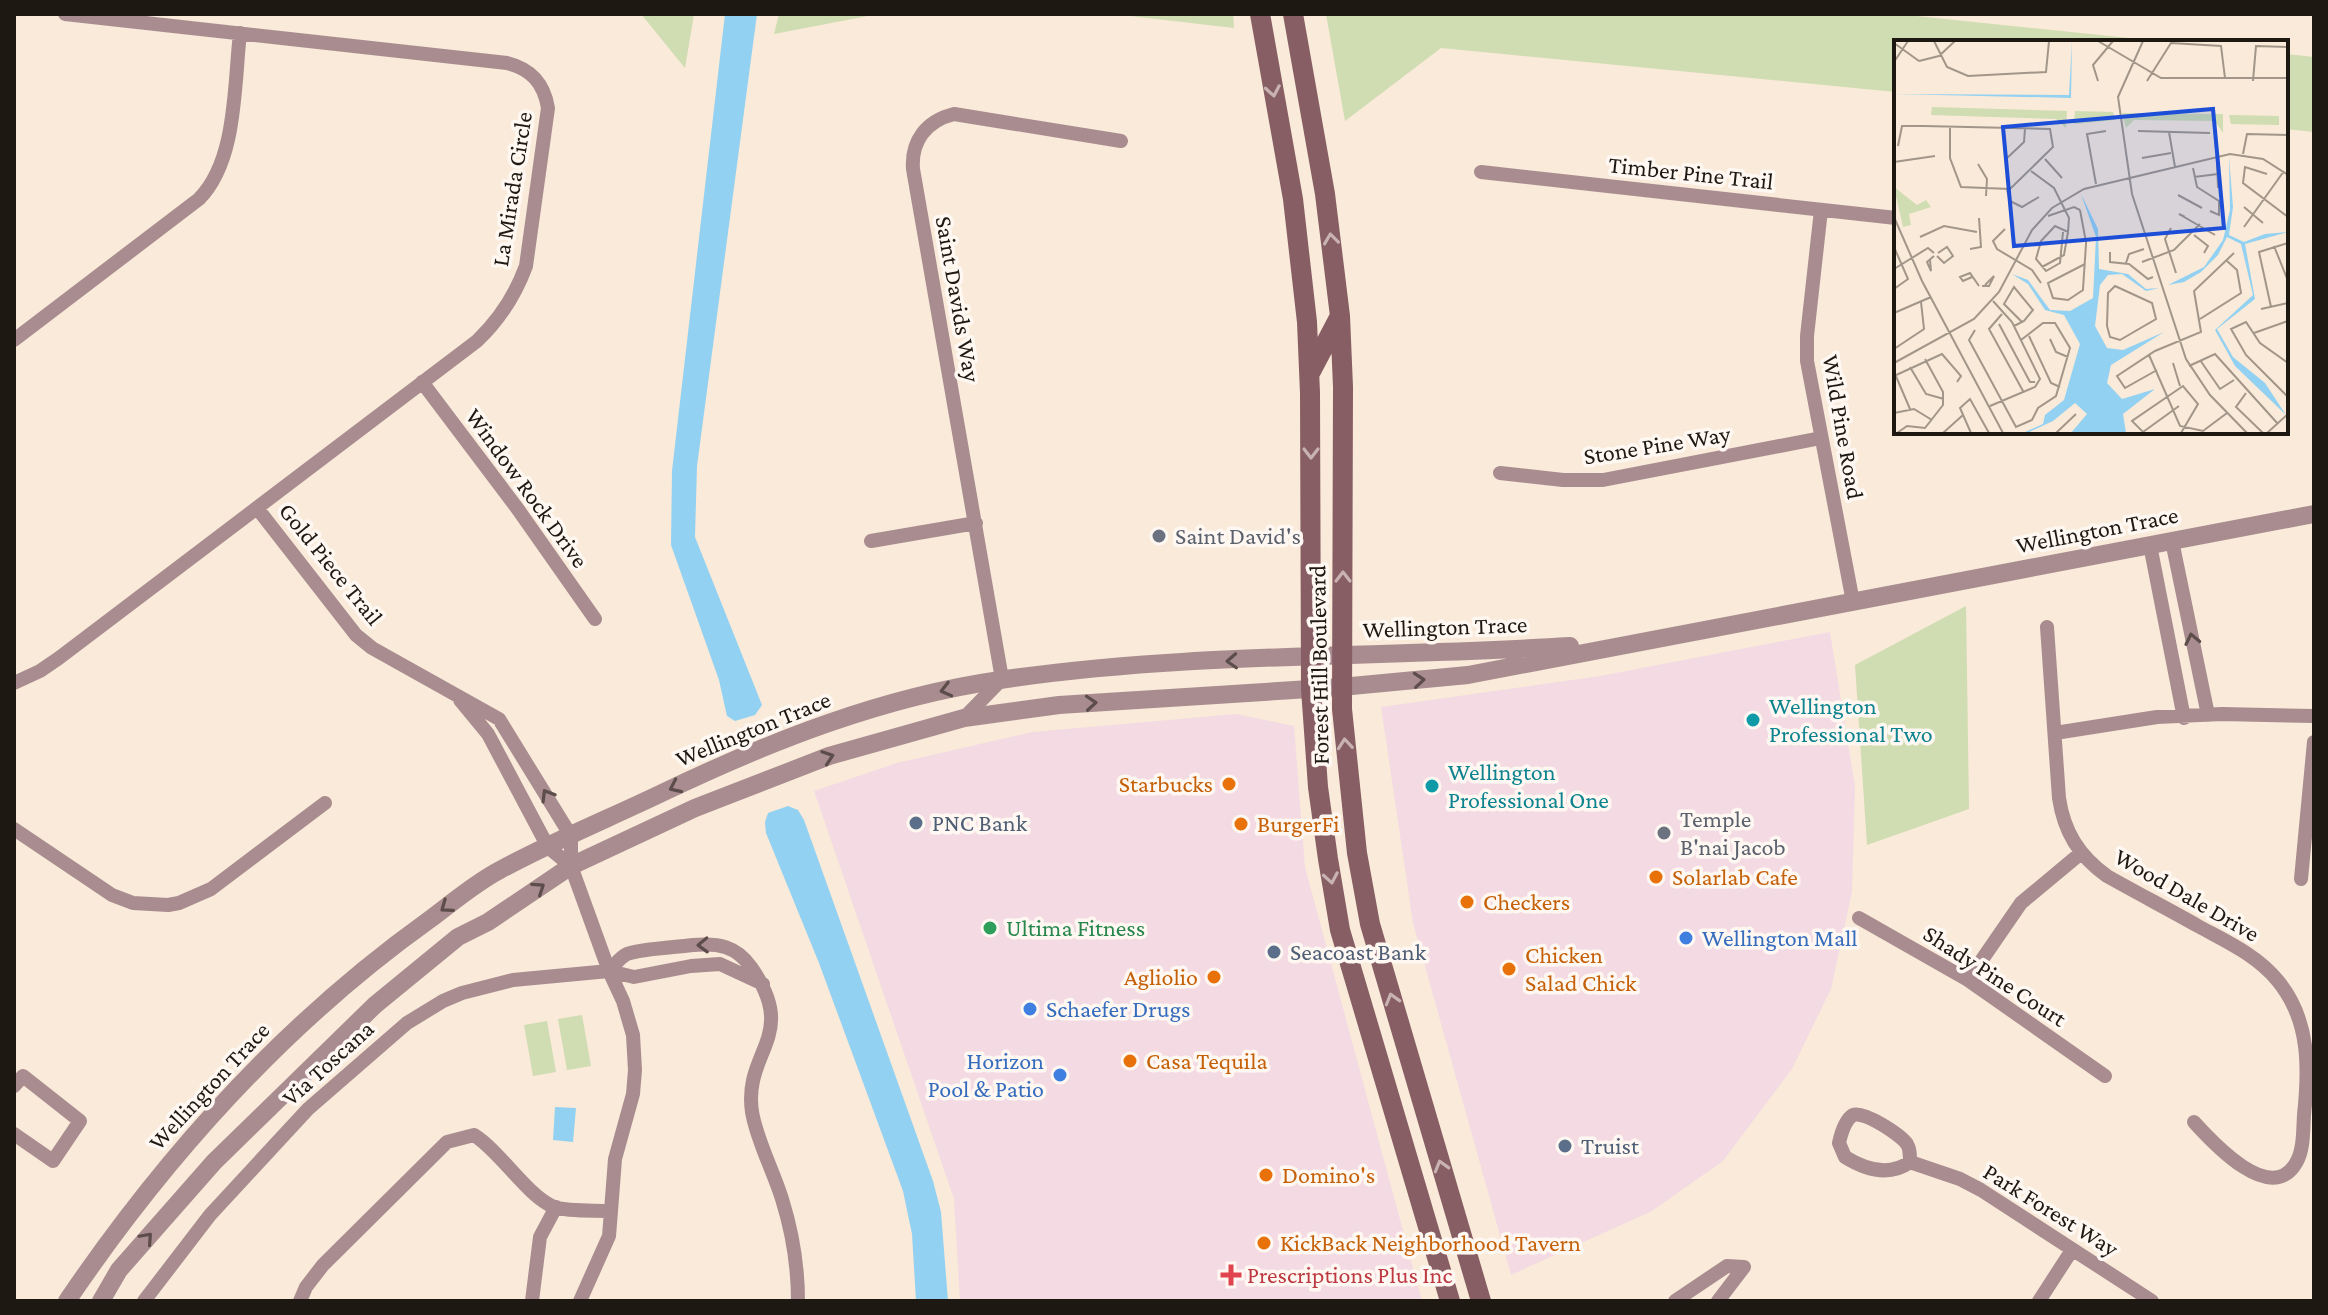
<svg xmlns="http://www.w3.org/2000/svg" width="2328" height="1315" font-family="'Crimson Pro',serif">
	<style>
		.commercial { fill: #f4dbe3 }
		.green { fill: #d0dcb1 }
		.water { fill: #92d1f1 }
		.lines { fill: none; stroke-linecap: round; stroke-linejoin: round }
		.minor { stroke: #a98c8f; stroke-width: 14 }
		.tertiary { stroke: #a98c8f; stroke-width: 18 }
		.secondary { stroke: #875e63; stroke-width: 20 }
		.oneway { stroke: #c9b3b2 }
		.oneway2 { stroke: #5c4c4a }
		.worship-dot { fill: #6b7280; stroke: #fff8f2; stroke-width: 3 }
		.culture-dot { fill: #0f9aa8; stroke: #fff8f2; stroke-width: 3 }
		.food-dot { fill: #e8710a; stroke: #fff8f2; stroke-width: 3 }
		.service-dot { fill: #5c6f8a; stroke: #fff8f2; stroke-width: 3 }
		.leisure-dot { fill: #2e9e5b; stroke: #fff8f2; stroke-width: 3 }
		.shop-dot { fill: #3f7fe0; stroke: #fff8f2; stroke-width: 3 }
		.health-dot { fill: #e0444e; stroke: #fff8f2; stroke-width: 3 }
		.labels { text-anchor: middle; stroke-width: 7; stroke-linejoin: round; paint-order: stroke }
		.street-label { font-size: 24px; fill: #1d1812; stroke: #fff8f2 }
		.worship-label { font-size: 24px; fill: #5b616d; stroke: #fff8f2; text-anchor: start }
		.culture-label { font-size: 24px; fill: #0d838f; stroke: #fff8f2; text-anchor: start }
		.food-label { font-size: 24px; fill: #c56008; stroke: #fff8f2; text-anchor: start }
		.service-label { font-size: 24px; fill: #4e5e75; stroke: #fff8f2; text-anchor: start }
		.leisure-label { font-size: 24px; fill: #27864d; stroke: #fff8f2; text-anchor: start }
		.shop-label { font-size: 24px; fill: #366cbe; stroke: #fff8f2; text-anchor: start }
		.health-label { font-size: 24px; fill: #be3a42; stroke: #fff8f2; text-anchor: start }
		.inset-road { fill: none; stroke: #a19689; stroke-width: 2 }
		.view { fill: #1d4ed8; fill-opacity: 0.15; stroke: #1d4ed8; stroke-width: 4 }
		.inset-edge { fill: none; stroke: #1d1812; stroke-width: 4 }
	</style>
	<rect width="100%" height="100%" fill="#f9ead9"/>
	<path class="commercial" d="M1830,632l25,154 -3,106 -21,97 -39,80 -69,92 -71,50 -141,64 -98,-352 -32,-216 219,-31z
		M1236,714l58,12 11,141 117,434h-462l-6,-102 -140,-408 83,-28 135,-31z"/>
	<path class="green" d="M641,14h53l-9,54z
		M779,14h99l-104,20z
		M1113,14h120l1,14z
		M1326,14h571l271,28h-272v50l-455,-44 -96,73z
		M2286,54l28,3v75l-28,-3z
		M1966,606l3,203 -102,36 -12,-180z
		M582,1015l9,51 -24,4 -9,-51z
		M547,1021l9,51 -23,4 -9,-51z"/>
	<path class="water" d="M725,14h32l-60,452 -2,71 67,168 -7,10 -20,6 -8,-5 -8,-36 -48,-135 1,-74z
		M788,806l10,4 6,10 129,361 8,31 7,89h-32l-4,-67 -9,-43 -84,-228 -53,-130 -1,-11 3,-9z
		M555,1107l21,1 -3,34 -20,-2z"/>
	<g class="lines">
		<path class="minor" d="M1481,172l415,46
			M1821,210l-14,126v25l46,241
			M14,340l185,-141c38,-38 35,-114 41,-166
			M422,382l95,126 78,111
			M1500,473l63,7h40l218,-42
			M257,508l99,127 16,13 127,71 72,117v30l38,105 14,30 10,34 2,35 -2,24 -18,65 -4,52c-17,-1 -41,1 -57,-4 -27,-11 -53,-55 -80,-72l-27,7 -124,123 -17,22 -6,14
			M871,541l105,-18
			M2172,541l36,174
			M2150,545l34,173
			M2047,627l12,171c5,34 20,58 48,78 30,17 61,33 91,50 29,16 59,29 80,55 32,39 31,87 26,134 -1,15 0,35 -8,48 -25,43 -83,-20 -102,-41
			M14,683l26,-12 19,-13 418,-317c23,-22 38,-45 49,-75l22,-158c-4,-25 -17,-39 -41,-45l-442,-49
			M460,700l28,34 60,113 23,19
			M964,718l38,-39 -89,-510c-2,-28 13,-48 41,-55l167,27
			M2055,733l102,-16 65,-3 92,2
			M14,829l98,66 21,8 35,2 11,-2 32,-14 114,-86
			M2301,879l13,-137
			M1859,918l109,62 137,96
			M609,971c5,-5 11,-14 18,-17 13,-5 51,-7 66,-9 26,-2 43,1 58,22 49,70 -8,83 1,145 5,29 21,58 30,87 10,32 16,68 16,102
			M1968,980l53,-77 60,-50
			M14,1086l9,-10 57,45 -27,40 -39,-27
			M1910,1162c-21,15 -44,8 -65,-5l-6,-14c2,-9 6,-23 14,-28 10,-5 48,20 54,29 3,5 3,11 3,18l50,17 21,11 171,111
			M144,1301l66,-86 98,-106 99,-86 36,-22 19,-8 51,-13 96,-9 25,6 57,-11 29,-2 43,20
			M532,1301l8,-64 16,-30
			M580,1301l29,-65 2,-25
			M1675,1301l52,-35 17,1
			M1718,1301l26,-34
			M2039,1301l33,-51"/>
		<path class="tertiary" d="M67,1301c99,-146 218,-278 362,-381 23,-17 46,-37 71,-50 53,-29 110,-52 164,-78 107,-51 218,-95 336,-112 188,-28 381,-22 570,-34
			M101,1301l18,-31 95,-108 161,-157 83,-68 30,-15 83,-56 124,-58 134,-52 135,-38 95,-13 282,-18 127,-12 846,-161"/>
		<path class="secondary" d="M1260,14l33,185 14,123 3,71 1,296 7,98 10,72 12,71 110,371
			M1293,14l32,180 15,122 3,71 -1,322 15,144 13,71 111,377
			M1310,373l30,-57"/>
	</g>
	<defs><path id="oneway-chevron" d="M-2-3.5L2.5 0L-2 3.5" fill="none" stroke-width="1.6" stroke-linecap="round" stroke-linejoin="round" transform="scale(2)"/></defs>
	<g class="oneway">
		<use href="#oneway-chevron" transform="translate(1273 91) rotate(80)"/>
		<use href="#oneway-chevron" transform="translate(1331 239) rotate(-97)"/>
		<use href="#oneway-chevron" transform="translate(1311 453) rotate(90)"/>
		<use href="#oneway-chevron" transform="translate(1343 577) rotate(-90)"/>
		<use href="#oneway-chevron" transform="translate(1345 744) rotate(-95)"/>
		<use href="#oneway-chevron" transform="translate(1331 878) rotate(80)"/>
		<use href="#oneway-chevron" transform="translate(1392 999) rotate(-106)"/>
		<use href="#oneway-chevron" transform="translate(1441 1166) rotate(-106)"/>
	</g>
	<g class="oneway2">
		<use href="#oneway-chevron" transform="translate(2192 639) rotate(-102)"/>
		<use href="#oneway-chevron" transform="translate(1232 661) rotate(177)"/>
		<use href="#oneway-chevron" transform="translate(1419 680) rotate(-5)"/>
		<use href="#oneway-chevron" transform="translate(946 690) rotate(166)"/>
		<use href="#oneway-chevron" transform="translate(1091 703) rotate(-4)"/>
		<use href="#oneway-chevron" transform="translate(828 757) rotate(-19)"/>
		<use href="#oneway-chevron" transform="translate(675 787) rotate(155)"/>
		<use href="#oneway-chevron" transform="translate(547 795) rotate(-121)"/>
		<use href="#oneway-chevron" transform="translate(539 888) rotate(-34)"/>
		<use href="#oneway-chevron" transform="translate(446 907) rotate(144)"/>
		<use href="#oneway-chevron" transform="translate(703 945) rotate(178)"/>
		<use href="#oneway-chevron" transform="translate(147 1238) rotate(-48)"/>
	</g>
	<g class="worship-dot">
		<circle cx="1159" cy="536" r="8"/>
		<circle cx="1664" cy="833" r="8"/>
	</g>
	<g class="culture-dot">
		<circle cx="1753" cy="720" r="8"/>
		<circle cx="1432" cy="786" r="8"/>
	</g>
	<g class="food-dot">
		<circle cx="1229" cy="784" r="8"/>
		<circle cx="1241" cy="824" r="8"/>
		<circle cx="1656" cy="877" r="8"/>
		<circle cx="1467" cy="902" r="8"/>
		<circle cx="1509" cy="969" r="8"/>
		<circle cx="1214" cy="977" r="8"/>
		<circle cx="1130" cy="1061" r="8"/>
		<circle cx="1266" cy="1175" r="8"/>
		<circle cx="1264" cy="1243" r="8"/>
	</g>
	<g class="service-dot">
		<circle cx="916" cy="823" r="8"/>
		<circle cx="1274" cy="952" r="8"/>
		<circle cx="1565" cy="1146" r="8"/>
	</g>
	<circle class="leisure-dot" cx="990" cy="928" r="8"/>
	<g class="shop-dot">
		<circle cx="1686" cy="938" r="8"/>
		<circle cx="1030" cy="1009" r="8"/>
		<circle cx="1060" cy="1075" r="8"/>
	</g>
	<path class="health-dot" d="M1227 1263h8v8h8v8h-8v8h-8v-8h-8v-8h8z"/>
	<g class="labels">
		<g class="street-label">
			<text transform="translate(1691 173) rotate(6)" y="8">Timber Pine Trail</text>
			<text transform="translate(512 189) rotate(-81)" y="8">La Mirada Circle</text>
			<text transform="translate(958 299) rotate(80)" y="8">Saint Davids Way</text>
			<text transform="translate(1843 427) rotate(80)" y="8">Wild Pine Road</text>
			<text transform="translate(1657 445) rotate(-9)" y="8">Stone Pine Way</text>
			<text transform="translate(527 488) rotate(54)" y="8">Window Rock Drive</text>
			<text transform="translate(2097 530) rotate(-11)" y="8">Wellington Trace</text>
			<text transform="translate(331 564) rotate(51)" y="8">Gold Piece Trail</text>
			<text transform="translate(1445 627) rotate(-2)" y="8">Wellington Trace</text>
			<text transform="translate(1319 665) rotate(-91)" y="8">Forest Hill Boulevard</text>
			<text transform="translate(753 729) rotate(-22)" y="8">Wellington Trace</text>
			<text transform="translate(2187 895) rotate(30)" y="8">Wood Dale Drive</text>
			<text transform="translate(1995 976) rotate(33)" y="8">Shady Pine Court</text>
			<text transform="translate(328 1063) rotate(-42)" y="8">Via Toscana</text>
			<text transform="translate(209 1086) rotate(-47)" y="8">Wellington Trace</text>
			<text transform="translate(2051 1210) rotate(32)" y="8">Park Forest Way</text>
		</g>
		<g class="worship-label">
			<text x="1175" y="544">Saint David's</text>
			<text x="1680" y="827">Temple<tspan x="1680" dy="28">B'nai Jacob</tspan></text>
		</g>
		<g class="culture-label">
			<text x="1769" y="714">Wellington<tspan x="1769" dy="28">Professional Two</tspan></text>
			<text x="1448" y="780">Wellington<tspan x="1448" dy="28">Professional One</tspan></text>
		</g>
		<g class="food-label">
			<text x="1213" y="792" text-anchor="end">Starbucks</text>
			<text x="1257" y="832">BurgerFi</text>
			<text x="1672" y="885">Solarlab Cafe</text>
			<text x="1483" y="910">Checkers</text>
			<text x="1525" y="963">Chicken<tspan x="1525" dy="28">Salad Chick</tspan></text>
			<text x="1198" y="985" text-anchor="end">Agliolio</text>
			<text x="1146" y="1069">Casa Tequila</text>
			<text x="1282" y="1183">Domino's</text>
			<text x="1280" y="1251">KickBack Neighborhood Tavern</text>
		</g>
		<g class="service-label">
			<text x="932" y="831">PNC Bank</text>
			<text x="1290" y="960">Seacoast Bank</text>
			<text x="1581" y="1154">Truist</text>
		</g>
		<g class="leisure-label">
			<text x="1006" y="936">Ultima Fitness</text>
		</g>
		<g class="shop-label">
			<text x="1702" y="946">Wellington Mall</text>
			<text x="1046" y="1017">Schaefer Drugs</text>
			<text x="1044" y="1069" text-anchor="end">Horizon<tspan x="1044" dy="28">Pool &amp; Patio</tspan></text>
		</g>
		<g class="health-label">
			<text x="1247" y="1283">Prescriptions Plus Inc</text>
		</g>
	</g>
	<g transform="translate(1894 40)">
		<rect width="394" height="394" fill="#f9ead9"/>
		<path d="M38,67l135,4 -1,17 -10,-9 -125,-4zM181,71l38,1 2,8 -41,4zM228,73l101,1v19l-8,-12 -81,-1 -8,8zM335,75l50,1v9l-48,-1zM0,147l23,18 9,-5 5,7 -22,7 2,11 -8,2z" fill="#d0dcb1"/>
		<path d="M178,1l-1,57 -177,-4 175,1zM335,117l4,50 -4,28 15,7 21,-8 23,-2 -43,12 10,55 -38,30 16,28 32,26 21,32 -51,-49 -20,-36 38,-35 -12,-51 -14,-7 -9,18 -17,17 -17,10 -16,3 36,-18 19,-27 7,-30zM187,154l17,35 1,40 29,5 18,15 13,-1 -13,3 -24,-17 -14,1 -8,10 -5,41 12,22 16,2 41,-18 -53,33 -4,18 15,16 33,-10 -32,25 3,19h-55l16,-19 -12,-11 -22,18 -26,12h-4l20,-9 2,-9 19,-15 16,-56 -16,-29 -19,-5 -17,-26 -16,-10 16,6 22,30 20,1 23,-13 3,-61z" fill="#92d1f1"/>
		<path class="inset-road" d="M40,1l13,26 21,9 78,-4 3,-31M204,1l63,37h127M249,1l-25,56 14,97 54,165 24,36 37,38M0,3l25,18M25,21l20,-5 16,-15M0,22l14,-21M204,41l-5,-16 20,-24M253,41l24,-38 50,3 4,32M359,41l3,-35 32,1M244,91l72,2M275,92l6,35M4,106l4,-20h22l126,3 3,18 -43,42 -49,-2 -11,-29v-31M349,114l4,-20 41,1M248,118l29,-5M151,119l17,19M111,120l19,-18 1,-13M323,121l1,27M0,122l41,-6M84,124l9,15 -1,17M299,128l4,19 22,14v14l-9,-4M137,131l23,17 15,30 -1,14 -13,-6 -14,15 -5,18 10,12 14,-8 3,-31M373,134l-22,-7 -2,16 45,34M300,137l24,-3M202,144l-9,-50 19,-3M113,150l3,11 12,6 17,-10M284,155l24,13M350,167l19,16M186,170l6,32v2l-3,45v1l-15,10 -15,-2 -5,-15 37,-19M154,176l26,-9 6,3M0,177l28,64 81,152M291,177l-6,-3 36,21M350,187l40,-56M277,188l-6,11 11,34M111,189l-12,12 4,8 35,21 9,13M300,195l14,11 -4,7M26,197l24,-11 33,6M380,206l14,35M0,207l14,32 -14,10M76,209l11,-2 -2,-29M216,212v10l19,2 19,15 5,-2M43,216l7,7 9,-7 -6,-9 -9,6M36,220l1,11 -4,-9 7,-6M248,222l32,-12 26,-26M232,223l3,-9 15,-5M148,227l22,-12 4,-23M0,229l34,-21 6,5M78,237l-9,4 -3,-4 10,-4 9,13M88,246h7l5,-10 -9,9M221,246l37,17 4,16 -36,21 -10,-3 -3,-11 1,-33zM377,267l-12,-55 29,-9M367,269l27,-6M0,273l37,-16M108,274l-13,15 34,62M306,279l41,-26 -4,-23 -10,-9M105,284l31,58h5M120,286l10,-5 9,-11 -19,-23 -10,17 18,18M81,290l-6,10 47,87 16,-7 6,-12 18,-12 14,-48 -15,-25h-12l-22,17M360,293l34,-12M135,296l22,47 9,4M156,299l6,13 12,5M0,309l30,-20 -3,-27M255,315l31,71 23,5 24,-18M306,320l20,29 14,-9M0,323l80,-44 25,-27 33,-62 20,-22 32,-19 146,-35 33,5 25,16M279,323l7,23M394,323l-28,-20 -14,-21 -15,7 15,26 42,42M295,326l26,-12 63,70M16,327l16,27 18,5M263,330l-32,18 -8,-12 38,-25 46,-19 -7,-41 40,-38M1,334l15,35M0,336l48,-22 19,22 -4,6M352,353l-10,14 27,26M96,366l45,-19 5,-8 -28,-57 -19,-21M285,366l-36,26 -11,-11 51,-35 15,18 -17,29M0,373l20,-4 18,11M3,393l10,-7 18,2 18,-23v-13l-18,-33M49,393l20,-18M77,393l-11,-25 10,-9 19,34M162,393l20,-19M373,393l21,-19"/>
		<path class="view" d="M319,69l11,119 -210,18 -11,-119z"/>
		<rect width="394" height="394" class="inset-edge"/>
	</g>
	<rect width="2328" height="1315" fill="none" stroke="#1d1812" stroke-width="32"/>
</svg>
